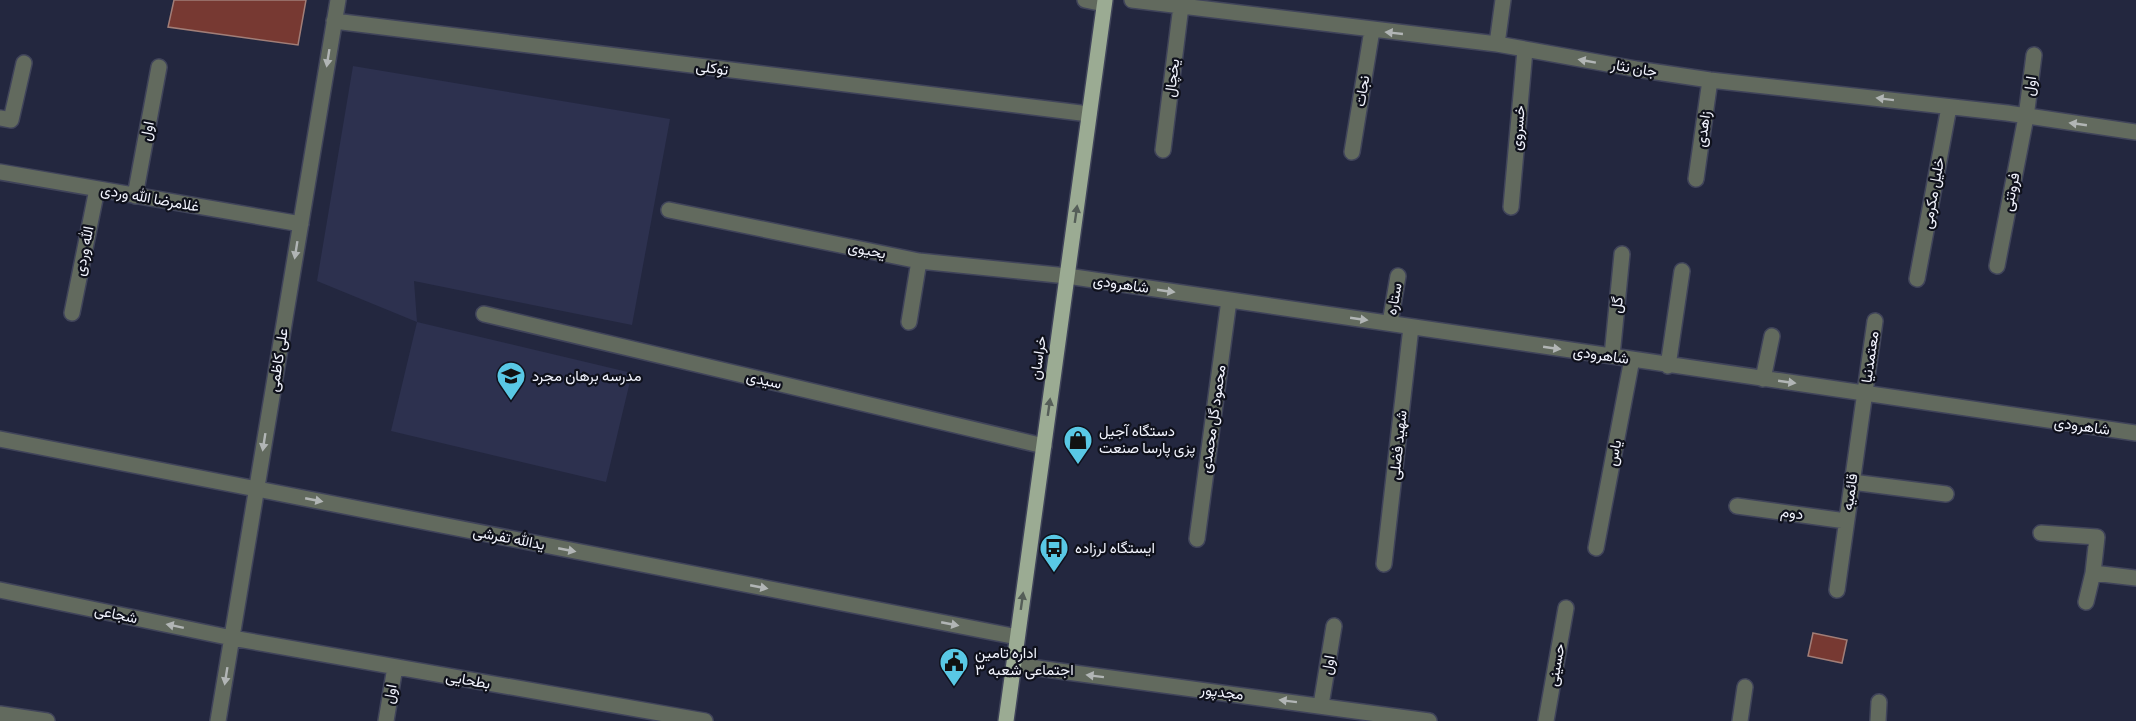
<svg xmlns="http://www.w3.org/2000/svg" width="2136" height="721" font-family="'PT Sans Narrow',Vazirmatn,sans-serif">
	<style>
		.built { fill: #2d314f }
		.building { fill: #773932; stroke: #a17e78; stroke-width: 1.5 }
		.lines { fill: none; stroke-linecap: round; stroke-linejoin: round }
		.minor-casing { stroke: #40445a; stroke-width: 18 }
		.major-casing { stroke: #40445a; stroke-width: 18 }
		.minor { stroke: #626a5e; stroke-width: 15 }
		.major { stroke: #9bab93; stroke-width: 15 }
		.oneway { fill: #b1b5b5 }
		.oneway2 { fill: #555e58 }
		.labels { text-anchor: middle; stroke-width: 4.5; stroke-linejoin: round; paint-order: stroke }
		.street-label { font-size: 15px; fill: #f1f3fd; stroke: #0f111c }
		.poi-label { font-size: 15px; fill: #f1f3fd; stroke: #0f111c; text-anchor: start }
	</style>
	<rect width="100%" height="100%" fill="#23273f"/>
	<path class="built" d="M353,66l317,53 -38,206 -218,-44 3,41 215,51 -26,109 -215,-51 26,-109 -100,-41z"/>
	<path class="building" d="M174,0h132l-8,45 -130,-18z
		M1813,633l34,7 -5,23 -34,-7z"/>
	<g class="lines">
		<g class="minor-casing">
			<path id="minor" d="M1085,0l19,4
				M1132,0l365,44 139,25 74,11 297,33 129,19
				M334,21l755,93
				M1497,44l6,-44
				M0,118l11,2 13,-57
				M1163,150l18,-144
				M1352,152l20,-122
				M0,172l301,52
				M1696,179l14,-99
				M135,196l24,-129
				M1511,207l14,-157
				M669,210l250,51 148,15 1069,157
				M1997,266l29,-149 8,-62
				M1917,279l32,-172
				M72,313l25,-124
				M484,314l560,132
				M909,322l10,-61
				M1390,323l8,-47
				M1612,356l10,-102
				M1668,366l14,-95
				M1763,379l9,-43
				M0,439l1017,198
				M1852,482l94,12
				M1737,506l109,15
				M2041,533l56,4 -4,36 43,5
				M1197,539l32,-239
				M1596,548l36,-189
				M1384,564l27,-237
				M0,590l232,48 473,83
				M1837,590l38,-269
				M2086,602l7,-29
				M1015,665l414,56
				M1321,705l13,-79
				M0,714l47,7
				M218,721l120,-721
				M386,721l9,-54
				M1546,721l20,-113
				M1740,721l5,-34
				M1878,721l1,-19"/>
		</g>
		<g class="major-casing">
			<path id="major" d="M1006,721l99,-721"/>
		</g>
		<use href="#minor" class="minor"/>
		<use href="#major" class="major"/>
	</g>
	<defs><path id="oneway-solid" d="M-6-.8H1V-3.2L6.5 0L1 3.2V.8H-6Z" transform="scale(1.5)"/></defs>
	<g class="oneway">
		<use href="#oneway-solid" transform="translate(1394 33) rotate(-174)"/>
		<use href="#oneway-solid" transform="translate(328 58) rotate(99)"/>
		<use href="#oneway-solid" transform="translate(1587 61) rotate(-170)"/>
		<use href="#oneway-solid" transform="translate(1885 99) rotate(-173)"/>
		<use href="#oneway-solid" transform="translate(2078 124) rotate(-172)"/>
		<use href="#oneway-solid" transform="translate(296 250) rotate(99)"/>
		<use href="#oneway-solid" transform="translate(1166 291) rotate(8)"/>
		<use href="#oneway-solid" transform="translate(1359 319) rotate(8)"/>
		<use href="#oneway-solid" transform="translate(1552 348) rotate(8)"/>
		<use href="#oneway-solid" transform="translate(1787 382) rotate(8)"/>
		<use href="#oneway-solid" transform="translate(264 442) rotate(99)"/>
		<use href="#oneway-solid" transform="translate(314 500) rotate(11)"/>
		<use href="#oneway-solid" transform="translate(567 550) rotate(11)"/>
		<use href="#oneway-solid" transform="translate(759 587) rotate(11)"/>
		<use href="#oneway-solid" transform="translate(950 624) rotate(11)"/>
		<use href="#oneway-solid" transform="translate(175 626) rotate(-168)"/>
		<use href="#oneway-solid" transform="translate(226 676) rotate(99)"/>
		<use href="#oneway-solid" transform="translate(1095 676) rotate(-173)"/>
		<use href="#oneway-solid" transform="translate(1288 701) rotate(-173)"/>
	</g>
	<g class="oneway2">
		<use href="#oneway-solid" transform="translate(1076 214) rotate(-82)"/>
		<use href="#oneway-solid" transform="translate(1049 407) rotate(-82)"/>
		<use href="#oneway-solid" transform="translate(1022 601) rotate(-82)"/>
	</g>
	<defs>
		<g id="school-pin" transform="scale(1.5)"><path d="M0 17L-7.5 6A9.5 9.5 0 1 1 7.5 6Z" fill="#59c8e5" stroke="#0f111c"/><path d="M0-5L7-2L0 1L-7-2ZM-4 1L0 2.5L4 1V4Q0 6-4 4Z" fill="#111"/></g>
		<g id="shop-pin" transform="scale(1.5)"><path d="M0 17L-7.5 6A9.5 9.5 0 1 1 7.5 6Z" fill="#59c8e5" stroke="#0f111c"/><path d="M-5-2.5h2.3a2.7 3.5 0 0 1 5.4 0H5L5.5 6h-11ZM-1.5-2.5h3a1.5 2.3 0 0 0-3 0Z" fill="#111"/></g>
		<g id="bus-pin" transform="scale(1.5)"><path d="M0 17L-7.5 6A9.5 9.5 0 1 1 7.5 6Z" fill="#59c8e5" stroke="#0f111c"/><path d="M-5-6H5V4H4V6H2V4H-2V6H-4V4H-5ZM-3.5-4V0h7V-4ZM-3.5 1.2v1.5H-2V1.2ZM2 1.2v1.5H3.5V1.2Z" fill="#111"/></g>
		<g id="civic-pin" transform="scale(1.5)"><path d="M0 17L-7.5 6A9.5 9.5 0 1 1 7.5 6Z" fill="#59c8e5" stroke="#0f111c"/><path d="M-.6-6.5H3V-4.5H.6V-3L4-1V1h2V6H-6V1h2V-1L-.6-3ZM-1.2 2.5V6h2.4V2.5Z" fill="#111"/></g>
	</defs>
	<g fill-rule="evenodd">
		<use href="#school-pin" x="511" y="376"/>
		<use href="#shop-pin" x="1078" y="440"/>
		<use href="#bus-pin" x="1054" y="548"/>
		<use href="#civic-pin" x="954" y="662"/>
	</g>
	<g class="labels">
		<g class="street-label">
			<text transform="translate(712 68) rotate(7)" y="5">توکلی</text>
			<text transform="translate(1634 68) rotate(9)" y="5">جان نثار</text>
			<text transform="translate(1172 78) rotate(-83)" y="5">یخچال</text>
			<text transform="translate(2030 86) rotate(-82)" y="5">اول</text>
			<text transform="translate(1362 91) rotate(-81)" y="5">نجات</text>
			<text transform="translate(1518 128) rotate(-85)" y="5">خسروی</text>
			<text transform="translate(1703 129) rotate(-82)" y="5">زاهدی</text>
			<text transform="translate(147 131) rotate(-79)" y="5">اول</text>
			<text transform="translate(2011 192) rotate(-79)" y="5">فروتنی</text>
			<text transform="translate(1933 193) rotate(-80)" y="5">خلیل مکرمی</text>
			<text transform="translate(150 198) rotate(10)" y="5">غلامرضا الله وردی</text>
			<text transform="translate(867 250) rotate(11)" y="5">یحیوی</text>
			<text transform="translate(84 251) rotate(-79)" y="5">الله وردی</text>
			<text transform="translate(1121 284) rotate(8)" y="5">شاهرودی</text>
			<text transform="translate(1394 299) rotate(-80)" y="5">ستاره</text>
			<text transform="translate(1617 305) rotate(-84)" y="5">گل</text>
			<text transform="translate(1601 355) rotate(8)" y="5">شاهرودی</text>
			<text transform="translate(1870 357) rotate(-82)" y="5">معتمدنیا</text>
			<text transform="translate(1038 358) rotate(-82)" y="5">خراسان</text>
			<text transform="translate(278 360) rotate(-81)" y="5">علی کاظمی</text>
			<text transform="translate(764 380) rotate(13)" y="5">سیدی</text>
			<text transform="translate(1213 419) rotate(-82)" y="5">محمود گل محمدی</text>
			<text transform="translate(2082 426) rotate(8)" y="5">شاهرودی</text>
			<text transform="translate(1398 445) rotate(-84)" y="5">شهید فضلی</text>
			<text transform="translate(1614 453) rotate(-79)" y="5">یاس</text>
			<text transform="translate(1850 492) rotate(-82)" y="5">قائمیه</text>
			<text transform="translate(1792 513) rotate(8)" y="5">دوم</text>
			<text transform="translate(509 538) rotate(11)" y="5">یدالله تفرشی</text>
			<text transform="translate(116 614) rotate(12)" y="5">شجاعی</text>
			<text transform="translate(1328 665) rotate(-80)" y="5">اول</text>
			<text transform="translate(1556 665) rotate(-80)" y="5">حسینی</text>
			<text transform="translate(468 680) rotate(10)" y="5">بطحایی</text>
			<text transform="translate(1222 692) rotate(7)" y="5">مجدپور</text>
			<text transform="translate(390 694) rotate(-80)" y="5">اول</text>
		</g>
		<g class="poi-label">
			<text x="532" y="381">مدرسه برهان مجرد</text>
			<text x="1099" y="436">دستگاه آجیل<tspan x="1099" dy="17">پزی پارسا صنعت</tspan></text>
			<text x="1075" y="553">ایستگاه لرزاده</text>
			<text x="975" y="658">اداره تامین<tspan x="975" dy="17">اجتماعی شعبه ۳</tspan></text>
		</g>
	</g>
</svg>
